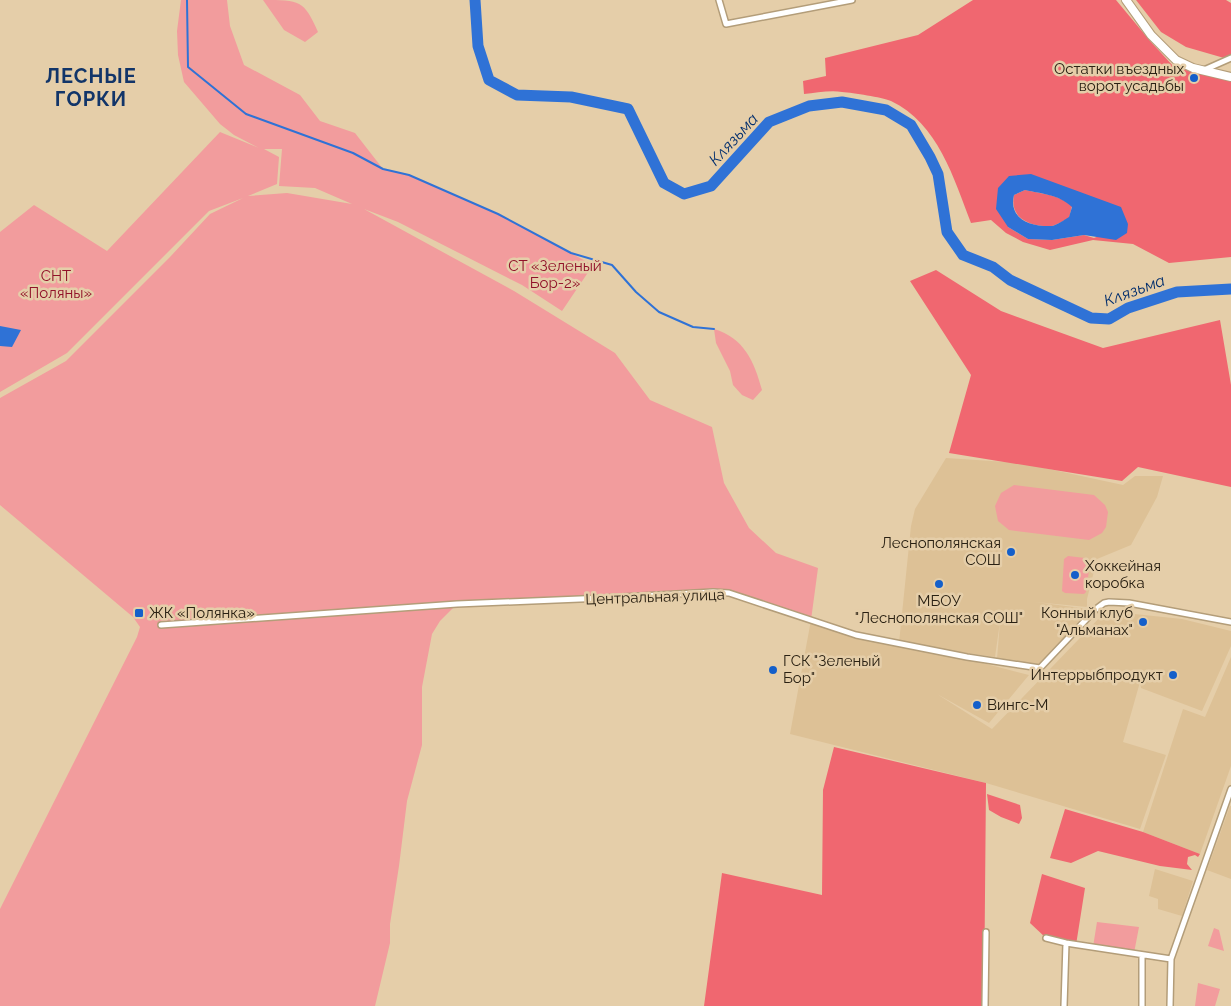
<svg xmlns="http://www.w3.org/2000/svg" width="1231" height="1006" font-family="Raleway,sans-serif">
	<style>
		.built { fill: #ddc196 }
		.green { fill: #f29c9d; fill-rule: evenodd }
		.forest { fill: #f06770; fill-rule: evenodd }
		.water { fill: #2f72d6; fill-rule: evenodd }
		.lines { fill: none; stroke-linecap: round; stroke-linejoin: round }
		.stream { stroke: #2f72d6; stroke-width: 2 }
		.river { stroke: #2f72d6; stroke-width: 11 }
		.minor-casing { stroke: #b39d79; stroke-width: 8 }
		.secondary-casing { stroke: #b39d79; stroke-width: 10 }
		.minor { stroke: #fff; stroke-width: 5 }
		.secondary { stroke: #fff; stroke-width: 8 }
		.poi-dot { fill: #145fca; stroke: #e5cea9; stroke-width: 2 }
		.labels { text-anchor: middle; stroke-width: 5; stroke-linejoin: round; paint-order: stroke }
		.poi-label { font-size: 15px; fill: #2a2113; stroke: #e5cea9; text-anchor: end }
		.park-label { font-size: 15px; fill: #911129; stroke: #e5cea9 }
		.street-label { font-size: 15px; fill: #2a2113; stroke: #e5cea9 }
		.water-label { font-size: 16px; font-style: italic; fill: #022e6d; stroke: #e5cea9 }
		.district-label { font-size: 20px; font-weight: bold; letter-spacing: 1px; fill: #123569; stroke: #e5cea9 }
	</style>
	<rect width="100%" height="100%" fill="#e5cea9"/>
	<path class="built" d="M946,458l75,5 102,22 12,-9h28l-6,21 -26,48 -34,14 -10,40v8l-52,-5 54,7 -50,57 -42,-7 3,-37 -5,35 -82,-12 116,30 -40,48 -52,-29 55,35 114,-118 76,8 49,12v15l-29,65 -61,-23 -1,-6 -17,60 43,13 -26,74 -154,-46 -196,-49 21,-114 45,15 43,8 12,-117 4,-17z
		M1231,657v109l-31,88 -57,-22 40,-123 22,8z
		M1230,806h1v73l-24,-9z
		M1155,869l38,12 -11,35 -24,-7v-10l-9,-3z"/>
	<path class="green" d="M181,0h46l3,26 14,39 56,30 20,26 35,12 28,36 26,6 89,39 95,51 -31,46 -40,-26 -124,-63 -34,-13 150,82 101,62 35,47 62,27 12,56 25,45 27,25 42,15 -7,52 -82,-27 -272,11 -17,17 -8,13 -10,53v58l-15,56 -8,65 -9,58v19l-15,63h-375v-97l137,-272 3,-10 -7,-10 -133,-112v-107l66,-37 104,-104 40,-43 33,-16 -34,13 -142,142 -67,39v-160l34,-27 73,46 113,-119 39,16 -25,-13 -14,-11 -36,-42 -6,-27 -1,-24zM264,149h18l-3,37 36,2 37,16 -65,-11 -39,3 29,-12 2,-27z
		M263,0c37,0 41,0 55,32l-13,10 -21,-12z
		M714,329c30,9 40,32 48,61l-9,10 -11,-5 -9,-10 -3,-14 -14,-28z
		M1014,485l80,10 11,10 3,7 -2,15 -4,6 -13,7 -80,-10 -11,-9 -3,-15 6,-13z
		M1068,556l17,2 5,5 -4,29 -2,2 -19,-1 -3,-2 2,-32z
		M1097,922l42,5 -5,26 -41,-6z
		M1214,928l5,2 5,21 -16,-5z
		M1198,983l22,6 -5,17h-20z"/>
	<path class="forest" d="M973,0h143l35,42 23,25 57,14v176l-62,6 -36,-19 -40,-4 -43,10 -27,-8 -17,-9 -15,-13 -20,3c-17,-44 -33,-100 -80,-122 -10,-4 -37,-8 -49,-9 -12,-2 -26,1 -38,2l-1,-13 23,-5 -1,-18 93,-23zM1009,176l119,48 -34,14 -10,-3 -32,5 -24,-1 -20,-12z
		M1136,0h90l5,3v57l-45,-13 -25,-15z
		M1025,190c17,4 33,4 47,16l-3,12c-5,2 -12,7 -17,8 -21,1 -43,-7 -38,-31z
		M936,270l65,41 102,37 117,-28 11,65v102l-93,-20 -16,14 -173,-28 22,-78 -61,-94z
		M834,747l152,36 -2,223h-280l18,-133 100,22 1,-105z
		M987,794l33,11 2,13 -3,6 -18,-7 -12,-7z
		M1065,809l78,23 57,22 -2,3 -3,-2 -7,2 -1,7 5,6 -32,-4 -62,-15 -27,12 -21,-5z
		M1042,874l43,14 -9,57 -30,-7 -16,-15z"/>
	<path class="water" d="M1031,174l90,33 7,17 -1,9 -11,7 -32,-5 -32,5 -24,-1 -20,-12 -12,-18 2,-21 11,-12zM1025,190c17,4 33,4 47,17l-3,10c-5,3 -12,8 -17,9 -21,1 -44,-7 -38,-31z
		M0,326l21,4 -9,17 -12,-1z"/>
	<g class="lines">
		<path class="stream" d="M187,0l1,67 58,47 107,39 30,16 26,6 89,39 73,39 41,12 24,27 23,20 34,15 21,2"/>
		<path class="river" d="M475,0l3,46 11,34 28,15 54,2 57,12 36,74 20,11 27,-8 58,-64 40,-16 33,-4 44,8 25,15 19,32 8,17 9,58 16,23 30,12 17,13 81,38 18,1 19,-11 49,-16 54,-3"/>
		<g class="minor-casing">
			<path id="minor" d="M719,0l7,24 126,-24
				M1204,70l27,-12
				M161,625l296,-21 147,-6 109,-6 16,1 127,42 111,22 73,11 56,-59 8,-6 5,-1 20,1 102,19
				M1046,938l20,5 105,16
				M985,1006l1,-74
				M1064,1006l2,-63
				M1142,1006v-51
				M1170,1006l1,-47 60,-170"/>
		</g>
		<g class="secondary-casing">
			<path id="secondary" d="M1126,0l25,35 25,25 17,8 38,9"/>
		</g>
		<use href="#minor" class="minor"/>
		<use href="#secondary" class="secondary"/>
	</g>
	<g class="poi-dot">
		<circle cx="1194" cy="78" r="5"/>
		<circle cx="1011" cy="552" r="5"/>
		<circle cx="1075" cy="575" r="5"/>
		<circle cx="939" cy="584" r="5"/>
		<rect x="134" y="608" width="10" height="10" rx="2.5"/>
		<circle cx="1143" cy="622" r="5"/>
		<circle cx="773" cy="670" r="5"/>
		<circle cx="1173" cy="675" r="5"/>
		<circle cx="977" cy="705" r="5"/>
	</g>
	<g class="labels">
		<g class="poi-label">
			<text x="1184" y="74">Остатки въездных<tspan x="1184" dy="17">ворот усадьбы</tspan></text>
			<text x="1001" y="548">Леснополянская<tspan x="1001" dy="17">СОШ</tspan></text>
			<text x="1085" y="571" text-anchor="start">Хоккейная<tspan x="1085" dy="17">коробка</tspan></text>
			<text x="939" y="606" text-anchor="middle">МБОУ<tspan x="939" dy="17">"Леснополянская СОШ"</tspan></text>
			<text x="149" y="618" text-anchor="start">ЖК «Полянка»</text>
			<text x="1133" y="618">Конный клуб<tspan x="1133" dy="17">"Альманах"</tspan></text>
			<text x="783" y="666" text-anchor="start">ГСК "Зеленый<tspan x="783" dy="17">Бор"</tspan></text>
			<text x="1163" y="680">Интеррыбпродукт</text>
			<text x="987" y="710" text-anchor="start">Вингс-М</text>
		</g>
		<g class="park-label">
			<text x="555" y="271">СТ «Зеленый<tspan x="555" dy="17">Бор-2»</tspan></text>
			<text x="56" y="281">СНТ<tspan x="56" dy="17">«Поляны»</tspan></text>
		</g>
		<g class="street-label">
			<text transform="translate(655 597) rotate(-2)" y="5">Центральная улица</text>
		</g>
		<g class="water-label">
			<text transform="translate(733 139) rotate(-47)" y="6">Клязьма</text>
			<text transform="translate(1134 290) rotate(-20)" y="6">Клязьма</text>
		</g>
		<g class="district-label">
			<text x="91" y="83">ЛЕСНЫЕ<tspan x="91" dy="23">ГОРКИ</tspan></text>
		</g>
	</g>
</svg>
